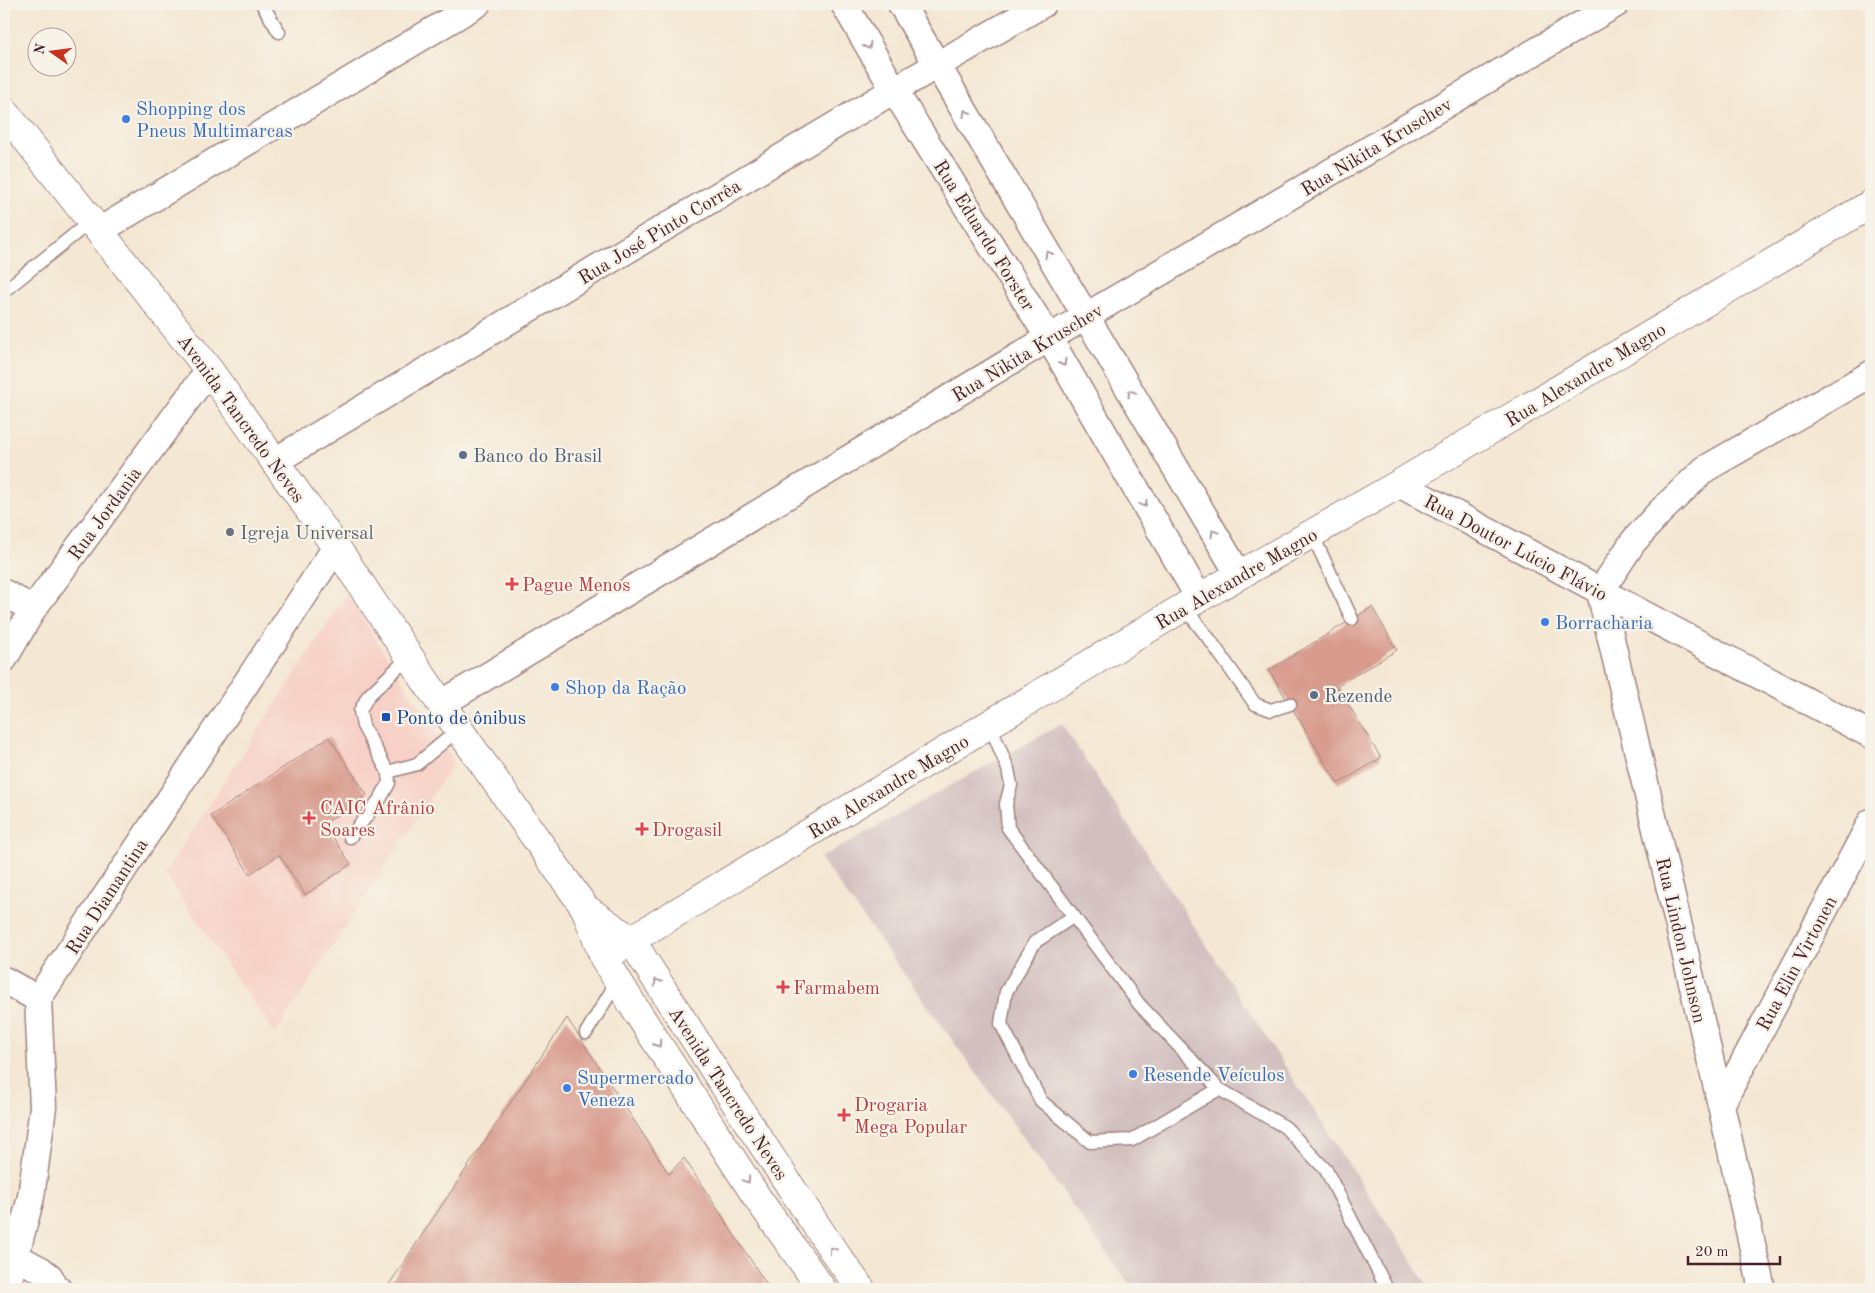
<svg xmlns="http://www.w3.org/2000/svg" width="1875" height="1293" font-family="'Old Standard TT',serif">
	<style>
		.built { fill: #f7d1c7 }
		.industrial { fill: #d2bfc0 }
		.building { fill: #d89b8e }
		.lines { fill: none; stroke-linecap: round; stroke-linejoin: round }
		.service-casing { stroke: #9f837f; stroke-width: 15 }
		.minor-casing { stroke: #9f837f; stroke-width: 29 }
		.tertiary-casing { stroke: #9f837f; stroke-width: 30 }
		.secondary-casing { stroke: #9f837f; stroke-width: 30 }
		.service { stroke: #fff; stroke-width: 12 }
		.minor { stroke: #fff; stroke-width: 26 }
		.tertiary { stroke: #fff; stroke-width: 28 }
		.secondary { stroke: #fff; stroke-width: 28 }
		.oneway { stroke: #ae9aa0 }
		.shop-dot { fill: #3f7fe0; stroke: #f7f3e8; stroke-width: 2 }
		.service-dot { fill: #5c6f8a; stroke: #f7f3e8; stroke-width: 2 }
		.worship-dot { fill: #6b7280; stroke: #f7f3e8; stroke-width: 2 }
		.health-dot { fill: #e0444e; stroke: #f7f3e8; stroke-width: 2 }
		.transit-dot { fill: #1a4fb4; stroke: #f7f3e8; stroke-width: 2 }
		.labels { text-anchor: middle; stroke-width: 4.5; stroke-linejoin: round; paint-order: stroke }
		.shop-label { font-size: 19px; fill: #366cbe; stroke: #f7f3e8; text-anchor: start }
		.street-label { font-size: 19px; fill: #4a1f2b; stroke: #f7f3e8 }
		.service-label { font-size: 19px; fill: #4e5e75; stroke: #f7f3e8; text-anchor: start }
		.worship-label { font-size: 19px; fill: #5b616d; stroke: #f7f3e8; text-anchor: start }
		.health-label { font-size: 19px; fill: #be3a42; stroke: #f7f3e8; text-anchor: start }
		.transit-label { font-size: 19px; fill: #164399; stroke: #f7f3e8; text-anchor: start }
	</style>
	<rect width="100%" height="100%" fill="#f7f3e8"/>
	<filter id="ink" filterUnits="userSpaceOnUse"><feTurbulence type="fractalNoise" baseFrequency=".02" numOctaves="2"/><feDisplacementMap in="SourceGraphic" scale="10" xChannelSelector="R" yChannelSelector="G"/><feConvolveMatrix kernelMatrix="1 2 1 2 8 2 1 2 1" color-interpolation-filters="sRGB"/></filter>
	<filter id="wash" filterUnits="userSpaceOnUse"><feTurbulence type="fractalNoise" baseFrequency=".0096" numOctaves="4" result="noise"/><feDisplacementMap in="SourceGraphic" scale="20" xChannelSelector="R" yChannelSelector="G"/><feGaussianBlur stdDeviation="1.12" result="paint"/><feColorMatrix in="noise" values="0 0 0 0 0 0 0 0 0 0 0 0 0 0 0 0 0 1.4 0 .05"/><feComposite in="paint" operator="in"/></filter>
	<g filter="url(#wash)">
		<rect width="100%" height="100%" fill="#f4e7d3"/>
		<path class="built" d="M347,594l107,168 -179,272 -111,-160z"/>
		<path class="industrial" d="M1062,724l48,73 320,492h-297l-313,-431z"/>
		<g id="blocks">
			<path class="building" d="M1372,607l25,43 -60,36 44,72 -43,26 -69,-114z
				M329,737l38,58 -43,29 27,40 -46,31 -26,-40 -29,19 -39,-58z
				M567,1018l102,156 15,-16 83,127 -3,4h-378z"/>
		</g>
	</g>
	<g filter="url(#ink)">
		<use href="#blocks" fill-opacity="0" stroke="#9f837f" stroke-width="1"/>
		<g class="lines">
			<g class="service-casing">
				<path id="service" d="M262,4l17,28
					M4,291l87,-70
					M1312,534l40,85
					M1184,607l26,33 45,64 16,6 19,-6
					M990,725l18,44 3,16 -5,19 2,24 131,176 80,85 66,38 41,43 61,119
					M388,772l29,-8 42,-35
					M350,837l30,-38 9,-16 -1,-11 -25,-46 -3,-15 8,-15 41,-39
					M1074,916l-39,26 -29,50 -5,32 40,77 49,41 42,-2 87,-51
					M586,1033l32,-53"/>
			</g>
			<g class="minor-casing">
				<path id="minor" d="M844,4l50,86 155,248 150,260
					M901,4l338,571
					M99,231l378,-227
					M275,461l619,-371 149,-86
					M1399,484l472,251
					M1600,592l121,513 41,184
					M1600,592l33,-50 27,-30 45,-43 166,-95
					M4,593l29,16
					M4,659l29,-50 176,-239
					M441,704l608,-366 567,-334
					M4,980l34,19
					M1721,1105l150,-283
					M15,1256l26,14 9,7 4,11 4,1
					M7,1289l24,-92 12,-90 -5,-108 298,-452"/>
			</g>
			<g class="tertiary-casing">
				<path id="tertiary" d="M604,958l27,-18 568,-342 200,-114 472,-280"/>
			</g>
			<g class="secondary-casing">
				<path id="secondary" d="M4,111l205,259 127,177 105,157 144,204 19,50 28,46 126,195 64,90
					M585,908l46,32 118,184 83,125 29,40"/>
			</g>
			<use href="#service" class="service"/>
			<use href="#minor" class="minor"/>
			<use href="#tertiary" class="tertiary"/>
			<use href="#secondary" class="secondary"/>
		</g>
		<defs><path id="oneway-chevron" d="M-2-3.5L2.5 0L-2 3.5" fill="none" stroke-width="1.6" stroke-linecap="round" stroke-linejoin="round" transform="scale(1.25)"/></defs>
		<g class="oneway">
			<use href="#oneway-chevron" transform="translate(868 46) rotate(60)"/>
			<use href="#oneway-chevron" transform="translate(966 113) rotate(-120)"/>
			<use href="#oneway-chevron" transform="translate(1048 254) rotate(-120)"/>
			<use href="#oneway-chevron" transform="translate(1063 363) rotate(60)"/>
			<use href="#oneway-chevron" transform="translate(1131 393) rotate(-121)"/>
			<use href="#oneway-chevron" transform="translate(1144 504) rotate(60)"/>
			<use href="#oneway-chevron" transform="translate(1214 533) rotate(-121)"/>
			<use href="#oneway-chevron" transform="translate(657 982) rotate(-123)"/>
			<use href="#oneway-chevron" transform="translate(658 1044) rotate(57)"/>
			<use href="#oneway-chevron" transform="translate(747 1180) rotate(57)"/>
			<use href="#oneway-chevron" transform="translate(832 1250) rotate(-125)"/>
		</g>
	</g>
	<g class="shop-dot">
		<circle cx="126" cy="119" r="5"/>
		<circle cx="1545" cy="622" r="5"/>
		<circle cx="555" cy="687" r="5"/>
		<circle cx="1133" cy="1074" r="5"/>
		<circle cx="567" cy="1088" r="5"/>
	</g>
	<g class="service-dot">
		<circle cx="463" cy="455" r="5"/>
		<circle cx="1314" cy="695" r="5"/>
	</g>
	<circle class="worship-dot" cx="230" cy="532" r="5"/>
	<g class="health-dot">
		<path d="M509.5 576.5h5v5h5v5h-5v5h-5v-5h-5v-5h5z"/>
		<path d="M306.5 810.5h5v5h5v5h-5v5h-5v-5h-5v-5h5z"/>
		<path d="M639.5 821.5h5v5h5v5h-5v5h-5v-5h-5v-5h5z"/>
		<path d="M780.5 979.5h5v5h5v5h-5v5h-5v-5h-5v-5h5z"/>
		<path d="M841.5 1107.5h5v5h5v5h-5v5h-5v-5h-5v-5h5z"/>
	</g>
	<rect class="transit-dot" x="381" y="712" width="10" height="10" rx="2.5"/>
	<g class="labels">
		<g class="shop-label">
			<text x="136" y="115">Shopping dos<tspan x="136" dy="22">Pneus Multimarcas</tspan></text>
			<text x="1555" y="629">Borracharia</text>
			<text x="565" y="694">Shop da Ração</text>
			<text x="1143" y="1081">Resende Veículos</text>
			<text x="577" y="1084">Supermercado<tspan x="577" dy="22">Veneza</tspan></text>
		</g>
		<g class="street-label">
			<text transform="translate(1376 146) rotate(-31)" y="7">Rua Nikita Kruschev</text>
			<text transform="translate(659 231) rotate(-31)" y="7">Rua José Pinto Corrêa</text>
			<text transform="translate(985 235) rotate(58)" y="7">Rua Eduardo Forster</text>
			<text transform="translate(1027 352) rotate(-31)" y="7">Rua Nikita Kruschev</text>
			<text transform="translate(1585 374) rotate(-31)" y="7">Rua Alexandre Magno</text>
			<text transform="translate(242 418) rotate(54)" y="7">Avenida Tancredo Neves</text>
			<text transform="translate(104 513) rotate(-54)" y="7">Rua Jordania</text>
			<text transform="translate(1516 547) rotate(28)" y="7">Rua Doutor Lúcio Flávio</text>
			<text transform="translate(1236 578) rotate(-30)" y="7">Rua Alexandre Magno</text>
			<text transform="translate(888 786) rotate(-31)" y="7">Rua Alexandre Magno</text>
			<text transform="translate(106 896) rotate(-57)" y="7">Rua Diamantina</text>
			<text transform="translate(1682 940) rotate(77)" y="7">Rua Lindon Johnson</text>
			<text transform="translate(1796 963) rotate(-62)" y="7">Rua Elin Virtonen</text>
			<text transform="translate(729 1093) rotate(57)" y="7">Avenida Tancredo Neves</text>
		</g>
		<g class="service-label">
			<text x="473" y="462">Banco do Brasil</text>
			<text x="1324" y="702">Rezende</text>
		</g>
		<g class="worship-label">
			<text x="240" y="539">Igreja Universal</text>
		</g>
		<g class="health-label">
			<text x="522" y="591">Pague Menos</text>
			<text x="320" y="814">CAIC Afrânio<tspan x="320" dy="22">Soares</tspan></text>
			<text x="652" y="836">Drogasil</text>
			<text x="793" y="994">Farmabem</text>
			<text x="854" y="1111">Drogaria<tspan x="854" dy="22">Mega Popular</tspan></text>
		</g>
		<g class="transit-label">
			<text x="396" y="724">Ponto de ônibus</text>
		</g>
	</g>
	<rect width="1875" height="1293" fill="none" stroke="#f7f3e8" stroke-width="20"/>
	<g transform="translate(52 52) rotate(284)"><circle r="24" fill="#f7f3e8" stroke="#b29e9c"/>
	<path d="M0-4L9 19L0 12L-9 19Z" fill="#c8321e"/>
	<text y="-8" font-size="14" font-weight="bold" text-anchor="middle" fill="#4a1f2b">N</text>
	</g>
	<path d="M1688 1256v8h92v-8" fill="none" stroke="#4a1f2b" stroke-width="2.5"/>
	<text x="1695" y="1256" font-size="15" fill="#4a1f2b" stroke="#f7f3e8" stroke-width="4" paint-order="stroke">20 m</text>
</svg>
